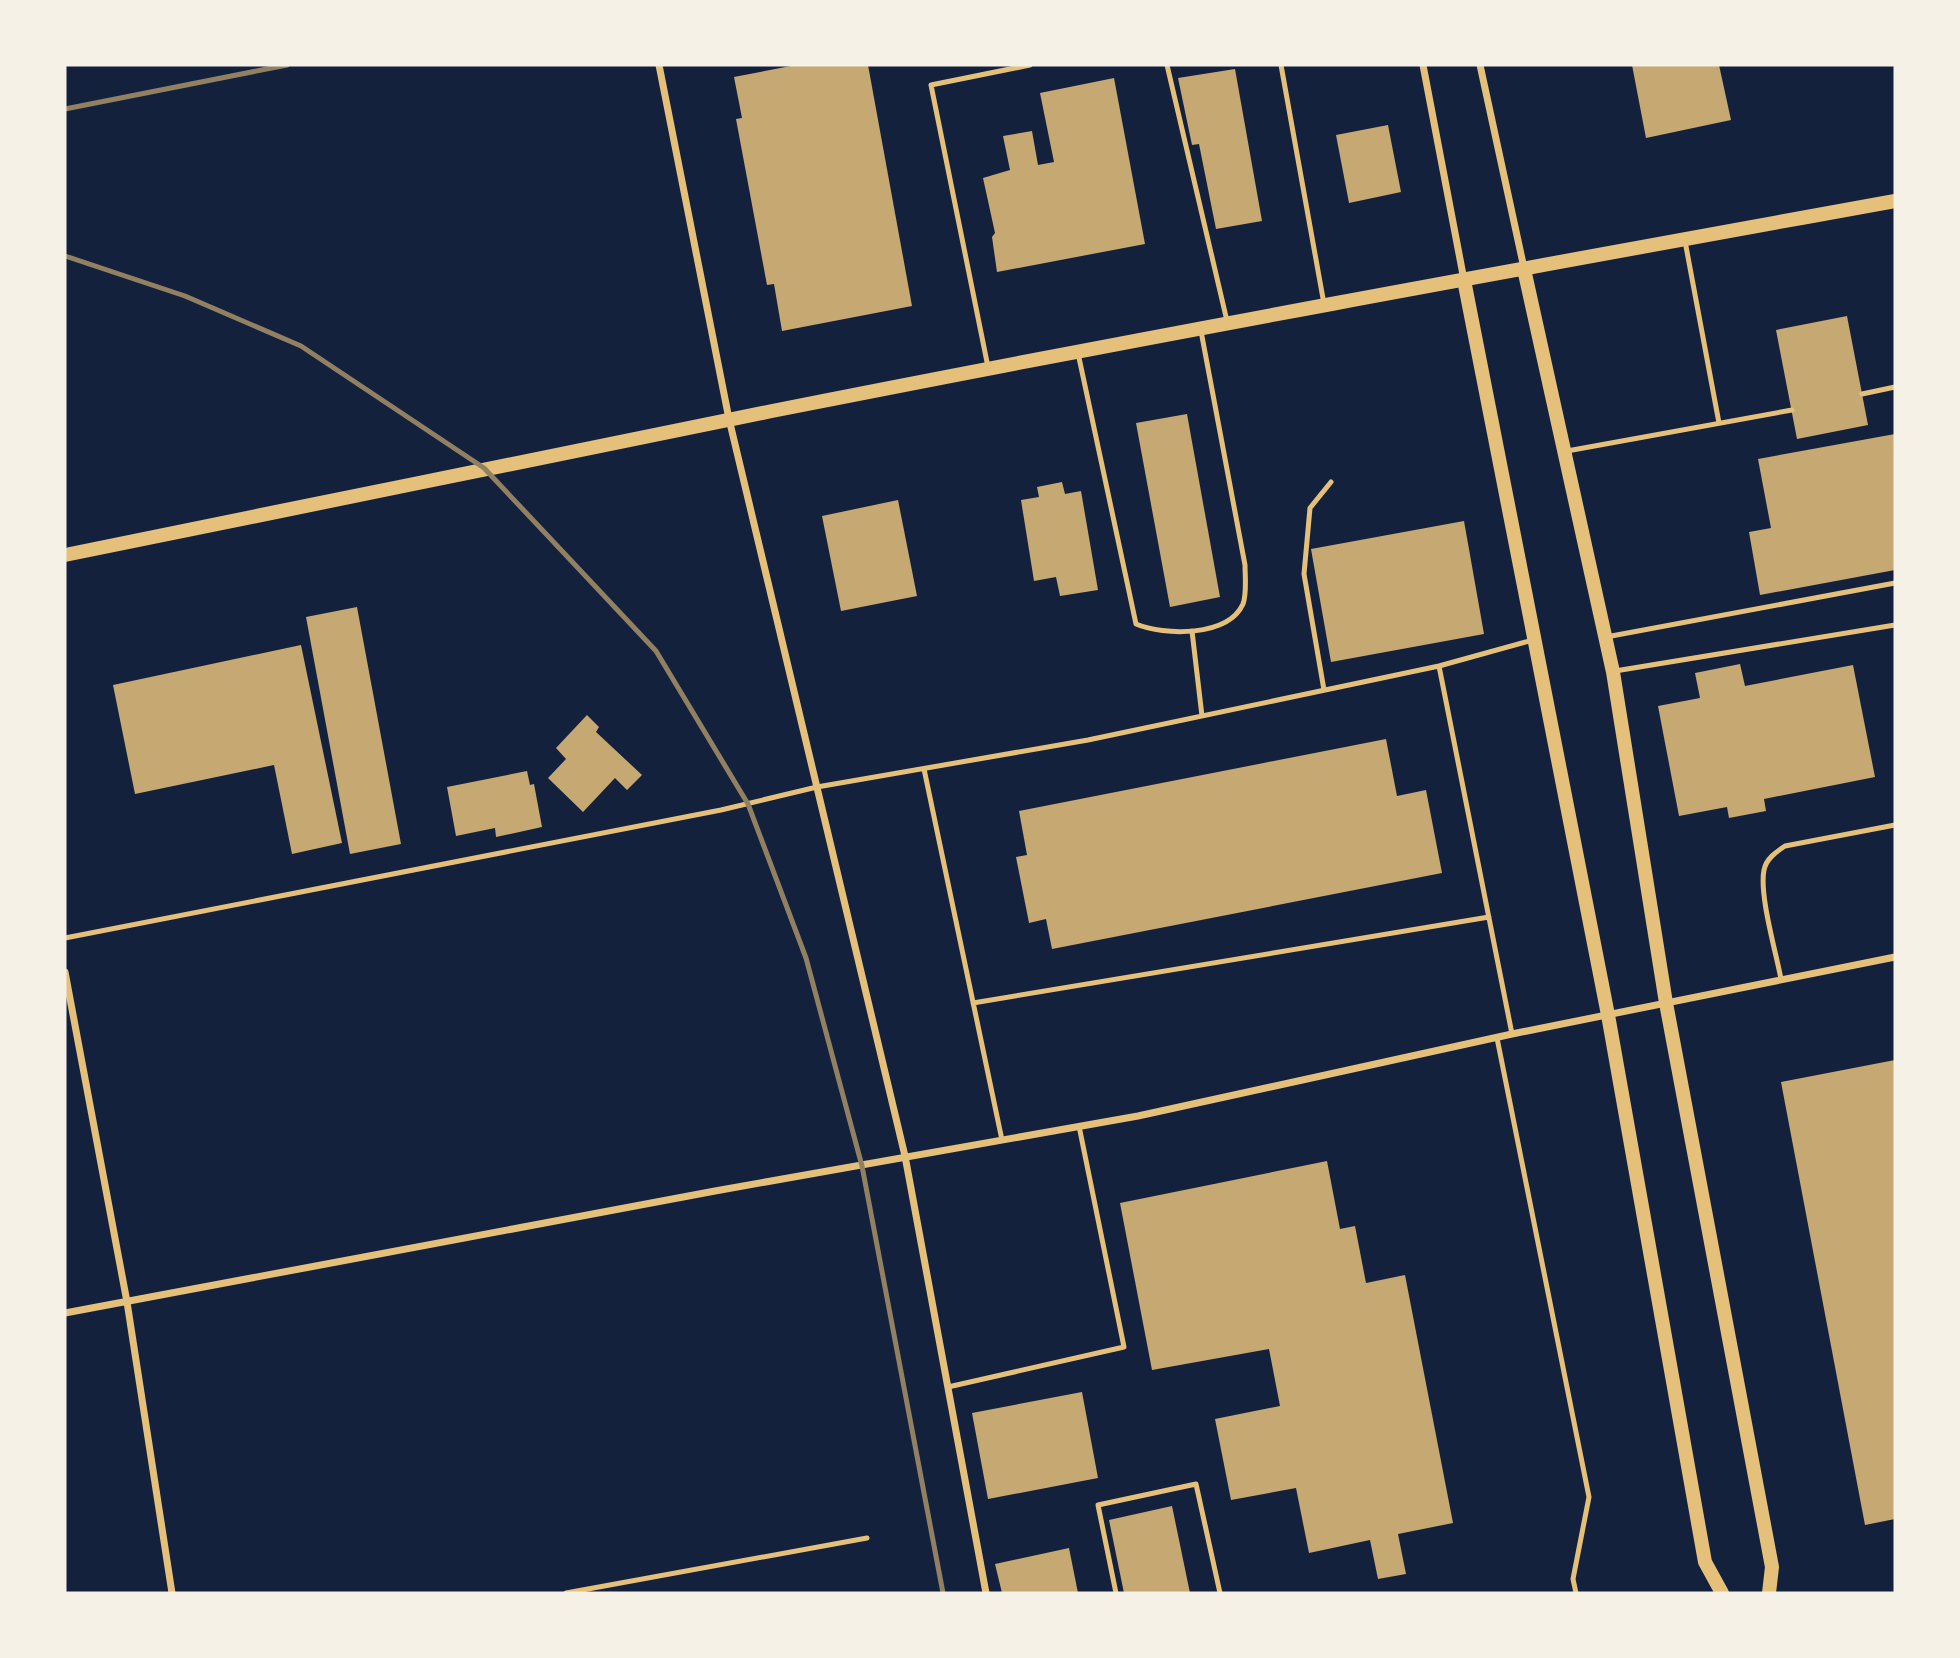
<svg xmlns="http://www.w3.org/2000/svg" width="1960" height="1658" font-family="'Zilla Slab',serif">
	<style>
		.building { fill: #c6a872 }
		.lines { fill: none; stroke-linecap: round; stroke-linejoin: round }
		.service { stroke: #e5c07b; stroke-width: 5 }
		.minor { stroke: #e5c07b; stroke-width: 7 }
		.secondary { stroke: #e5c07b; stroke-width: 14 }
		.rail { stroke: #918062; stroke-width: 5 }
	</style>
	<rect width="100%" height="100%" fill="#14213d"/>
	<path class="building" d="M796,65h72l44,241 -130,25 -8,-47 -7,1 -31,-166 6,-1 -8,-41z
		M1632,65h87l12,55 -85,18z
		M1235,69l27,152 -46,8 -17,-85 -7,1 -14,-67z
		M1114,78l31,166 -148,28 -5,-35 3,-4 -12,-55 27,-8 -7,-34 29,-5 6,34 16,-3 -14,-69z
		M1388,125l13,67 -52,11 -13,-68z
		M1847,316l21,109 -71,14 -21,-109z
		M1187,414l33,183 -50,10 -34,-184z
		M1895,434v136l-135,25 -11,-63 22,-4 -13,-69z
		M1062,482l3,12 16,-3 17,99 -38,6 -4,-19 -22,4 -13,-81 18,-3 -2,-10z
		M898,500l19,96 -76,15 -19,-95z
		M1464,521l20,113 -153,28 -20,-113z
		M357,607l44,237 -51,10 -44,-237z
		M301,645l41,198 -50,11 -18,-89 -139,29 -22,-109z
		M1740,664l5,22 108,-21 22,112 -111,22 2,12 -37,7 -2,-11 -48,9 -21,-110 42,-8 -5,-25z
		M587,715l12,12 -3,5 46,43 -15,15 -12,-12 -32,34 -35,-34 18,-19 -10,-11z
		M1386,739l11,57 29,-6 16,83 -390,76 -6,-30 -17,4 -13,-66 11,-2 -8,-44z
		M527,771l3,14 4,-1 8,43 -46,10 -1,-9 -39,8 -9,-49z
		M1895,1060v459l-30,6 -84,-443z
		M1327,1161l13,68 15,-3 11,57 39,-8 48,248 -55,11 8,40 -28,5 -8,-39 -61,13 -13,-65 -65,12 -16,-81 65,-13 -11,-57 -117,21 -32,-167z
		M1082,1392l16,86 -110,21 -16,-86z
		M1172,1506l18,87h-66l-15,-73z
		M1069,1548l9,45h-76l-7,-29z"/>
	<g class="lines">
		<path class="service" d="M1167,65l60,256
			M1281,65l43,239
			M1685,241l34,182
			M1078,353l58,271c28,12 92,13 107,-20 4,-10 2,-28 2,-39l-44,-234
			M988,367l-57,-282 99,-20
			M1862,394l33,-7
			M1567,451l225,-41
			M1192,631l10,85
			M1606,637l289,-54
			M1439,666l73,368
			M1615,671l280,-46
			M1324,690l-20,-116 6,-66 21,-26
			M924,769l78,371
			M65,938l656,-128 96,-23 271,-47 351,-74 94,-26
			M1781,979c-5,-27 -22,-84 -17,-109 2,-11 12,-18 21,-24l110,-21
			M973,1003l516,-86
			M1497,1038l92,459 -16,82 3,14
			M948,1387l176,-40 -45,-221
			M566,1593l301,-55
			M1116,1593l-18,-88 98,-21 24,109"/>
		<path class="minor" d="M659,65l70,354 176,737 81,437
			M1423,65l41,215
			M1480,65l44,203
			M65,972l62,330 45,291
			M65,1313l650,-122 423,-75 374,-82 383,-77"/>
		<path class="secondary" d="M1524,269l89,403 53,331 106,564 -3,26
			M1464,280l144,735 97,547 17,31
			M65,555c236,-46 471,-98 707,-144 373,-74 748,-142 1123,-210"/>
		<path class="rail" d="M65,109l222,-44
			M65,256l120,40 116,50 183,122 172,183 92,153 58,154 56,208 81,427"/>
	</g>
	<rect width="1960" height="1658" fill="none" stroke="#f6f1e7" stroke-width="133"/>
</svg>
